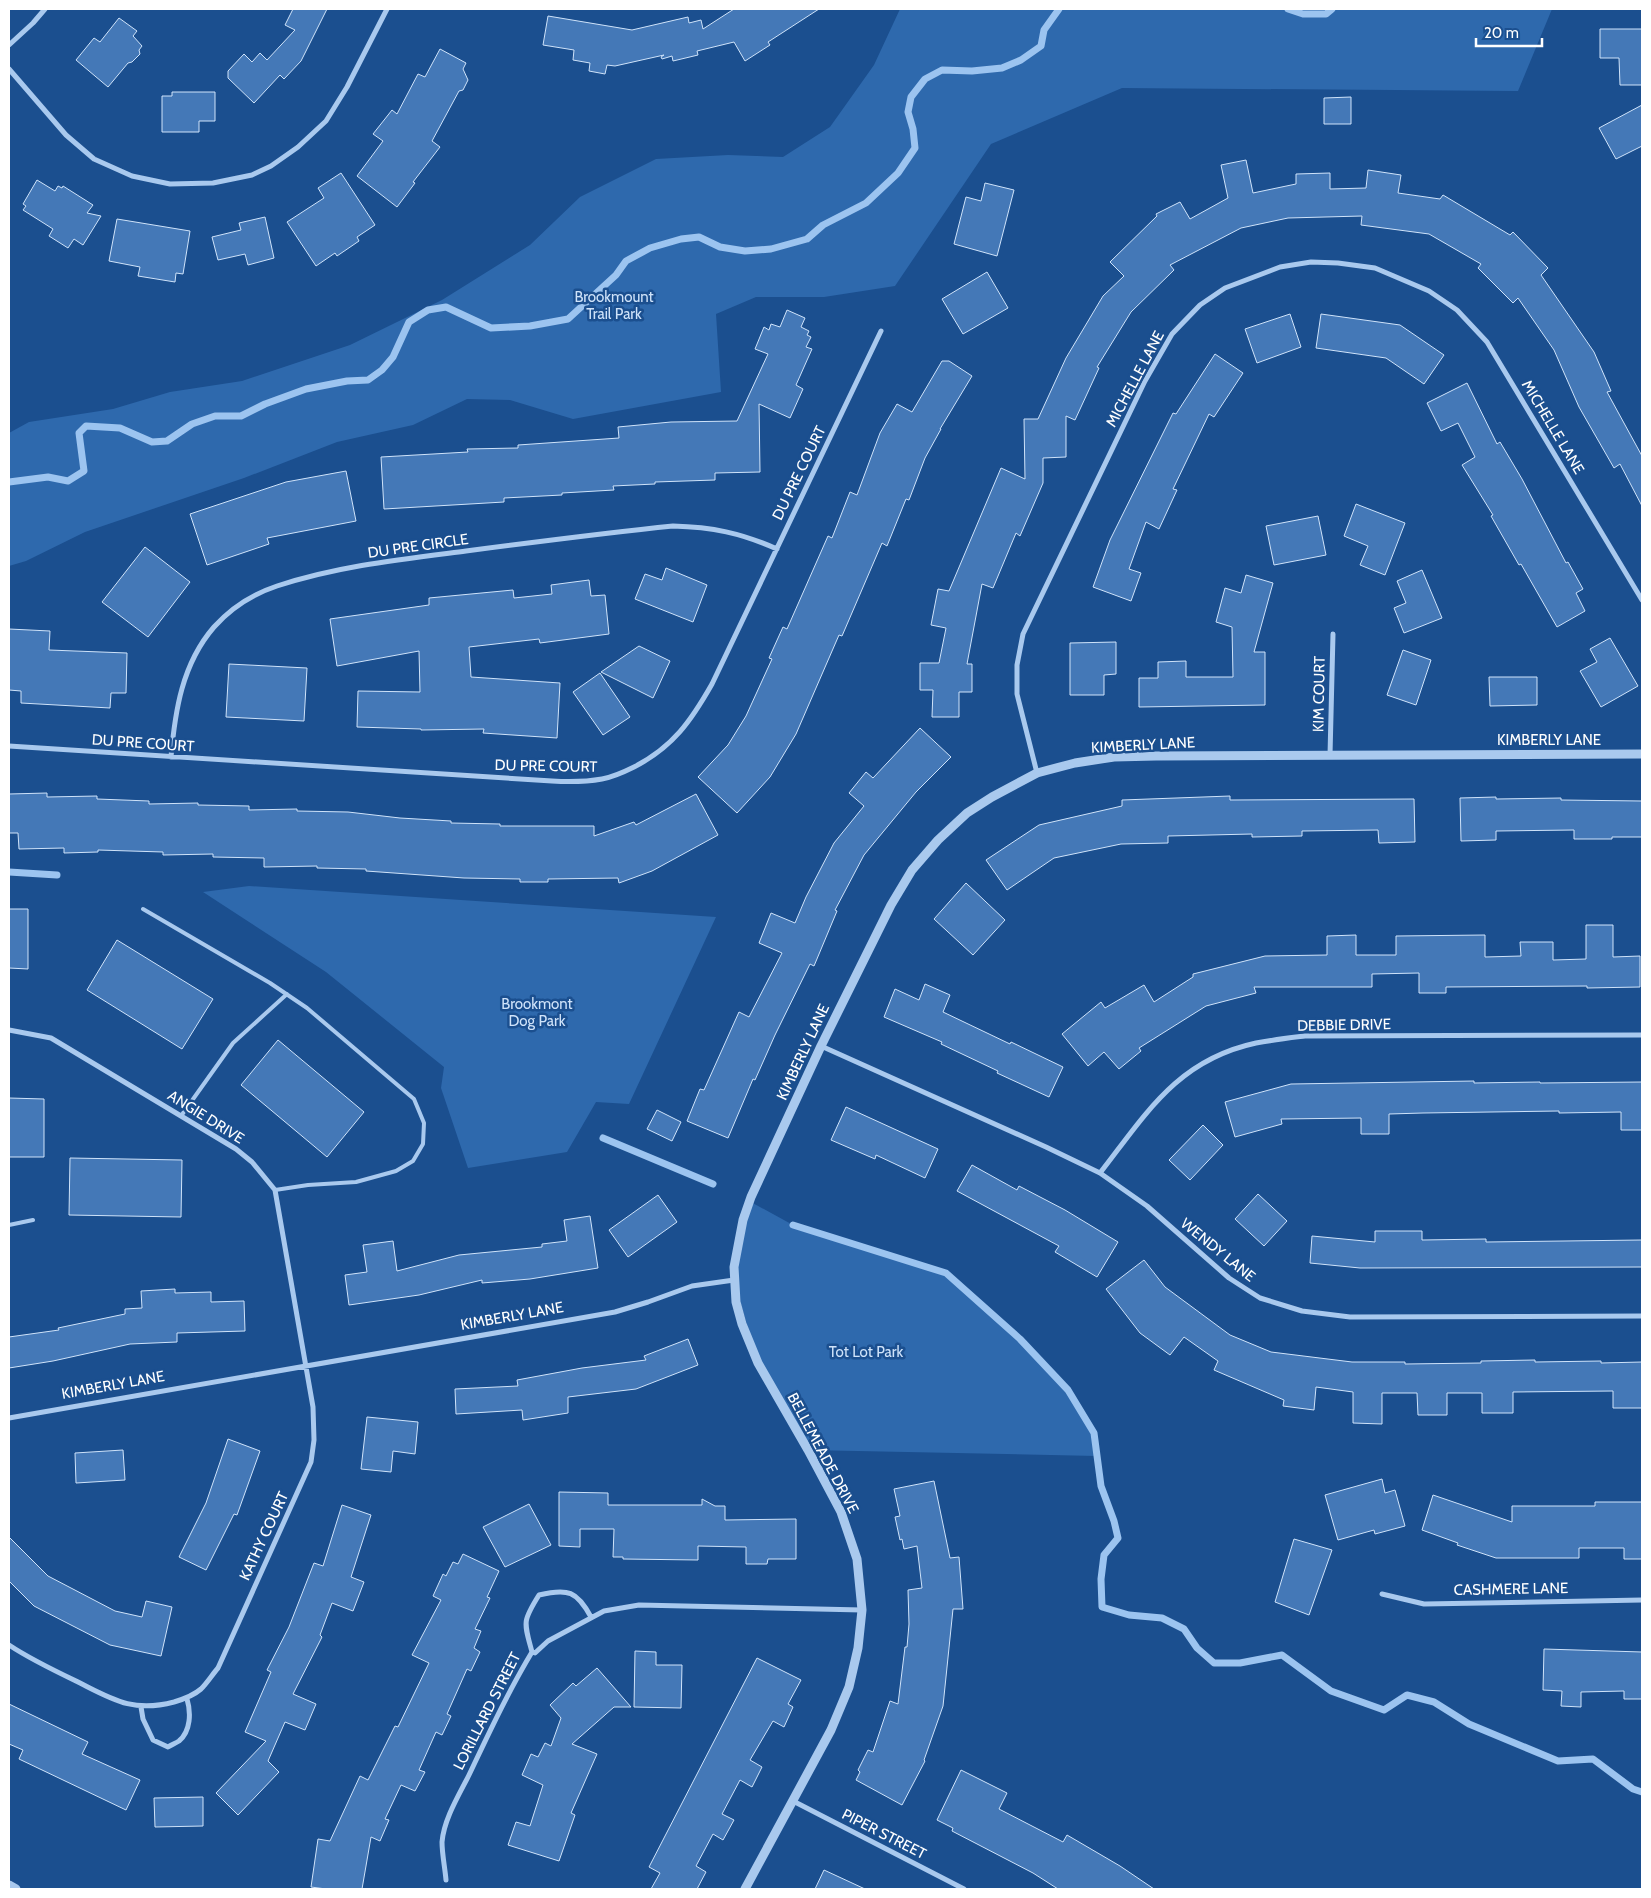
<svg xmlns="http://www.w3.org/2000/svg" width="1651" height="1898" font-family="Cabin,sans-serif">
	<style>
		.green { fill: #2e69ad }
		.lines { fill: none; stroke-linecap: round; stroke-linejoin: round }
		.stream { stroke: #9cc4f0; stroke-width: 7 }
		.building { fill: #4478b7; stroke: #cfe3fa }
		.service { stroke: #a9c9ee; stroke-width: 4 }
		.minor { stroke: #a9c9ee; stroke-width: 5 }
		.tertiary { stroke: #a9c9ee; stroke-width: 9 }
		.labels { text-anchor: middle; stroke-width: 5; stroke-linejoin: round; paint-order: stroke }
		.park-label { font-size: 15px; fill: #cfe3fa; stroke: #1b4f8f }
		.street-label { font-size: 15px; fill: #fff; stroke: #1b4f8f }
	</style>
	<rect width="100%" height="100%" fill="#1b4f8f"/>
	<path class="green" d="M900,9h652l-34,82 -396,-3 -131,56 -96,142 -71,11h-68l-40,17 5,78 -148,27 -63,-19 -43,-1 -54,26 -76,17 -93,36 -159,54 -59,29 -17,5v-133l20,-11 84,-13 57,-17 72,-11 108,-36 92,-45 88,-55 50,-48 76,-38 72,-4 55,2 47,-30 44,-62z
		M249,886l467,31 -87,187 -33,-2 -29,50 -99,16 -27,-80 3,-21 -118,-95 -123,-80z
		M749,1201l44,24 153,48 74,66 48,51 26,43 3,23 -289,-6 -50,-87 -24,-83z"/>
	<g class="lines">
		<path class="stream" d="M1288,9l15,5h23l6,-5
			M9,482l39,-5 20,4 16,-10 -5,-38 7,-7 34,2 32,14 15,-1 25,-17 23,-8h26l24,-12 41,-15 41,-8 21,-1 14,-10 11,-13 16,-35 19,-12 18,-3 45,21 39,-2 38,-7 48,-44 10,-14 24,-13 31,-9 18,-2 21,10 25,4 26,-2 36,-10 16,-14 43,-22 32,-30 17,-25 -2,-19 -5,-17 3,-15 14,-18 17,-9 30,1 30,-3 19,-8 20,-14 3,-16 15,-21
			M9,872l48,3
			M603,1138l110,46
			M793,1225l153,48 74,66 48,51 26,43 7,53 13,35 4,17 -14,17 -3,24 1,28 27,8 33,3 22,11 13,19 17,15h26l42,-8 49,36 53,19 23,-15 27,7 35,22 89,37 35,-2 40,30 9,3"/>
	</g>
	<path class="building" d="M293,9h34l-26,52 -17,18 -4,-4 -26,28 -26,-25v-7l16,-17 8,8 8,-9 7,7 28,-30 -10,-5z
		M734,9h85l-51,33 2,3 -25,16 -11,-19 -37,9 1,4 -25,6 -1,-5 -10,3 -1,-2 3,-2 -49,11 -8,-1 -2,9 -16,-3 1,-8 -17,-3 1,-10 -31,-5 5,-29 84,14 56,-13 1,6 12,-3 2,9z
		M119,18l18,13 -4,5 9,10 -3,4 1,4 -8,8 -4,1 -20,24 -32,-27 18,-22 6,4z
		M1600,29h42v56h-22l-1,-27h-19z
		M440,49l26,14 -3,6 5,11 -5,10 -4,1 -27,50 8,6 -27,35 2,1 -18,24 -40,-31 26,-35 -10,-7 19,-24 5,4 21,-40 7,3z
		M172,92h43v29h-16v11h-37v-36h10z
		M1351,97v27h-27v-26z
		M1642,105v41l-26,13 -17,-31z
		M1246,160l7,33 43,-9v-10l34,-1v16l36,-1 2,-18 33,5 -3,18 42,6 3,-4 67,40 3,-3 35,36 -7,7 53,77 17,39 -4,1 35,64v50l-22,-42 -6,4 -35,-61 -25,-57 -36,-52 -5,5 -35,-35 3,-4 -52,-30 -68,-9 1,-9 -74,2 -47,10 -71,37 4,5 -43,42 -34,55 2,1 -24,52 -9,-4v41l-23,1v25l-23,53 -4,-3 -23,55 -11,-4 -15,80h5v28h-13v25h-27l1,-27h-13v-27h19l7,-35 -15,-3 7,-36 11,2 52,-123 24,11 -1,-60h14l28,-61 37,-62 21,-20 -14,-14 47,-46 -1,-2 24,-12 10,17 38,-21 -7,-33z
		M341,173l34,52 -18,12 2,4 -22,15 -2,-3 -19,13 -29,-44 37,-24 -6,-10z
		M37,180l18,11 3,-5 4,2 1,-2 30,19 -6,8 14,3 -18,29 -9,-6 -6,9 -19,-12 4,-7 -30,-19 3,-4 -3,-2z
		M985,183l29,7 -17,66 -43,-12 12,-47 15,4z
		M265,217l9,41 -26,7 -3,-11 -27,6 -6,-23 29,-7 -2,-7z
		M117,219l73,12 -7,43 -7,-1 -1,9 -37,-6 2,-9 -31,-6z
		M987,272l21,36 -45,26 -21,-35z
		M787,310l18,8 -4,9 8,4 -2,4 4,2 -5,10 6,2 -16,36 7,4 -13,29 -31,-14 1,68 -45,1v7l-60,2v2l-42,2 1,4 -52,3v2l-58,3v4l-120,7 -3,-52 87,-5 -1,-3 51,-1v-3l101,-7 -1,-11 53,-5 66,-1 31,-67 -13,-5 9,-22 5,3 2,-6 9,3z
		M1290,314l11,33 -44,16 -12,-34z
		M1321,314l79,11 44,30 -20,29 -38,-26 -70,-10z
		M1215,354l28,19 -29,44 -5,-3 -36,75 4,1 -18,39 -13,-7 -17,47 12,4 -10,28 -38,-14 17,-47 63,-127 3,1z
		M942,361h7l23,15 -32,53h1l-16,29 -16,42 -3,-1 -19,47 -5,-3 -40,93 -3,-1 -43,99 -26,43 -33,36 -39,-36 30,-32 18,-29 26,-57 -3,-1 14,-31 4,2 41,-93 4,2 18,-46 7,3 23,-62 17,-29 15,8z
		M1467,383l30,61 3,-2 22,37 44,84 2,-1 15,27 -7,4 9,18 -28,16 -36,-63 -2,1 -28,-49 2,-1 -31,-50 13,-8 -17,-34 -17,8 -14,-28z
		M346,471l10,50 -89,17 2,6 -62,21 -17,-51 96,-32z
		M1356,504l49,19 -20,52 -25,-10 8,-19 -24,-10z
		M1318,516l8,39 -52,10 -8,-39z
		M145,547l45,35 -42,55 -46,-35z
		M666,568l41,17 -14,37 -58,-23 10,-25 17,6z
		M1422,570l20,48 -38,15 -10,-25 12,-5 -9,-22z
		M1246,575l27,8 -19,69h11v53l-126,2v-29h19v-16l28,-1v16h47l-1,-50 -16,-5 9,-34 16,5z
		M589,580l2,16 14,-1 4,39 -69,9 -1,-4 -70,8 2,30 89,6 -3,55 -74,-5 1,-4 -63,1v-1l-64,-2 1,-36 62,1 -1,-41 -82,15 -7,-47 99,-14v-7l84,-8 1,8 38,-4 -1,-9z
		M9,629l41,2 -1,19 78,3 -1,40h-15l-1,15 -89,-5v-12l-12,-1z
		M1610,638l28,48 -37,21 -21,-36 17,-9 -7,-13z
		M1116,642v32l-12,1v20h-34v-52z
		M639,646l31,15 -17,37 -52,-26z
		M1403,650l28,10 -15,45 -29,-10z
		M229,664l78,4 -3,53 -78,-4z
		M600,673l30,44 -27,18 -30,-43z
		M1489,677h48v28l-47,1z
		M920,728l31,29 -35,35 -52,63 -29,55 2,1 -23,55 -4,-2 -35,71 -20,45 -2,-1 -25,59 -41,-17 13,-32 4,1 35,-78 10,5 33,-64 -23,-10 12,-30 24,10 11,-26 28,-54 30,-37 -15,-13 17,-21 7,6z
		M47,793v4l50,-1v3l52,2v3l49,-1v2l51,1v4l48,-1v2l51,1 52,6 51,3v2l49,1v2h94v10l40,-14 2,3 60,-31 22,41 -66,36 -33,12 -1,-5 -70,1v3h-28v-3l-56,-1 -98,-7v-2l-49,-1v-2l-53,1v-9l-51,-1v-3l-50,1v-3l-65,-2v2l-34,1v-5l-45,1 -1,-16h-9v-39z
		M1230,796v4l184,-1 1,43 -36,1 -1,-13 -76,1v5l-50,1v-3l-84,2v7l-47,1 -67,14 -47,32 -21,-30 53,-35 83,-19v-6z
		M1496,797v2l65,-1v2l81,1v36h-30v2h-38v-9l-78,1v9l-35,1 -1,-43z
		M966,883l39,37 -32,35 -39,-36z
		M9,909h19v60l-19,-1z
		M1586,925h27v32l27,-1v31l-53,1v-2l-141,1v6h-27v-20l-47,1v13h-118l2,6 -50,13 -67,42 2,3 -22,18 -15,-17 -16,14 -26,-32 39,-32 4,6 39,-23 10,17 39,-25v-3l72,-18 62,-1v-19l29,-1v20h40v-19l89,-1v22l36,-1 -1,-14h33v18l33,-1z
		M117,940l96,59 -31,50 -95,-59z
		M925,984l25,11 -7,17 67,32 1,-2 52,25 -14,30 -52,-24 1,-2 -57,-27 1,-2 -58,-25 11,-28 24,11z
		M278,1040l86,72 -37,45 -86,-72z
		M1474,1081v2l66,-1v1l102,-1v48h-21v-18l-62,1v-2l-136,2 -34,1v20h-28v-16l-80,1 1,5 -47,13 -10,-35 66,-18z
		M9,1098l35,1v58h-35z
		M846,1107l92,42 -13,29 -49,-23 -1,4 -44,-19z
		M657,1110l24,12 -9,19 -25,-12z
		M1203,1125l20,20 -33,35 -21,-20z
		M70,1158l112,2 -1,57 -112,-2z
		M972,1165l45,25 2,-4 46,24 53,32 -21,35 -42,-25 4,-6 -102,-55z
		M1258,1194l29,27 -23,25 -29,-27z
		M658,1195l19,27 -49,35 -19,-27z
		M590,1216l8,52 -68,11 -48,4v-3l-63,15 -70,10 -4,-30 22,-3 -4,-27 30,-4 4,30 62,-16 83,-8v-3l25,-3 -3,-21z
		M1375,1231h47v9l64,-1v3l156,-2v27l-282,1 -50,-5 2,-27 63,6z
		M1144,1260l21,27 65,48 41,17 81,10h53v2l76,-1v-2l54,-1v2l66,-1v2l41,-1v46h-29v-17l-100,1v21h-31v-20h-35v22h-29l-1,-22h-35v31l-29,-1v-31l-37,-5 -2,23 -31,-4 1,-6 -70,-30 4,-9 -34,-24 -14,18 -30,-22 -34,-44z
		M175,1289v4l36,-1v10l33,-1 1,30 -68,2v9l-47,2 -77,17 -44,7v-31l50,-7 -1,-2 67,-14v-5l17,-1 -1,-17z
		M688,1339l10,26 -62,24 -68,8v16l-45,7 -1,-10 -66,4 -1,-25 63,-3 -1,-6 65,-12 64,-8 -2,-4z
		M367,1417l51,5 -3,32 -22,-3 -2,21 -30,-3z
		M228,1439l32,12 -23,64 -3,-1 -28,56 -27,-13 27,-54z
		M123,1450l2,30 -49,3 -1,-30z
		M1382,1479l3,14 10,-3 10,36 -30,8 -1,-4 -36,10 -13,-45z
		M934,1481l16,77 9,-1 4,52h-10l-10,97 -19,54 1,1 -23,44 -46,-25 4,-8 -2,-2 10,-20 5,2 17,-51 8,3 7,-57h2l2,-23 -1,-34 14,-2 -5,-42 -13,3 -2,-10 -2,1 -5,-23 5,-1 -6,-27z
		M559,1492l49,1v12h94v-6l13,7h10v14l71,-1v40h-28l-1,5h-21v-17l-48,-1v14l-75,-1v-2h-10l1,-28h-34v18l-21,-1z
		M1433,1495l79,27v-16h83v-4h47v57h-18v-11h-45v10h-83l-39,-13 1,-2 -36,-13z
		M529,1504l22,41 -46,22 -22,-40z
		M342,1505l29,10 -20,62 13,5 -11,29 -21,-8 -12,32 2,2 -29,57 23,10 -11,26 -20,-8 -17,39 11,11 -41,43 -22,-22 50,-52 -21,-9 26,-60 -4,-2 22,-43 25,-64 9,3z
		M9,1537l39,39 67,35 27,6 4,-16 26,6 -11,49 -51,-11 -76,-39 -25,-25z
		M1294,1539l38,11 -23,65 -34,-13z
		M463,1554l36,17 -12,26 3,1 -15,31 6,2 -7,17 6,4 -9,19 -4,-2 -20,45 4,2 -9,19 -6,-3 -17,38 6,2 -10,19 -14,-6 -16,34 4,1 -9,21 -9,-4 -9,52h-36l-15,-2 7,-48 12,2 30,-65 8,4 27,-54 3,1 31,-64 -17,-8 29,-55 -8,-4 10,-22 3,2 7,-14 5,2z
		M1544,1649l98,3v47h-18v-8l-43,1v15l-20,-1 1,-15 -19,-1z
		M635,1651l21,1v13h26l-1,43 -47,-1z
		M757,1658l44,22 -13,24 5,3 -9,20 -11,-6 -23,39 12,7 -10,20 -12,-7 -18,34 12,6 -11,20 -10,-6 -17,32 10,6 -9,17h-46l9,-16 -11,-6z
		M597,1668l34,39h-17l-42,37 25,10 -26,59 4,2 -16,46 -51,-16 8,-23 14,4 13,-41 -21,-10 9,-21 7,3 7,-14 6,3 10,-28 -11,-13 23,-22 3,3z
		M9,1704l79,38 -6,12 58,26 -14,30 -107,-51 4,-9 -14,-6z
		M961,1770l46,23 -8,16 64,33 4,-7 53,31 34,23h-96l-25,-16 -81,-42 1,-3 -16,-8z
		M203,1797v29l-48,1 -1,-29z
		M824,1870l41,19h-50z"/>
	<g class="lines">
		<path class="service" d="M143,909l127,74 37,25 107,91 10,24 -1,21 -10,17 -17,10 -40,11 -48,3 -33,5
			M181,1116l52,-73 54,-49
			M9,1225l24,-5"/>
		<path class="minor" d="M9,45l24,-22 12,-14
			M9,69l57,66 28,24 38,17 38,8 43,-1 39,-8 19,-9 27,-19 28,-26 21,-34 40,-78
			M9,746l543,35c17,1 33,1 50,-2 11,-2 22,-7 32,-12 39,-20 57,-46 78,-83l169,-353
			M1330,755l3,-121
			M171,757c4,-46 11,-93 43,-130 17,-19 39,-33 63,-41 60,-20 126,-27 189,-35 69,-9 138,-18 207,-25 39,1 68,7 104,23
			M1037,773l-20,-79v-29l6,-31 122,-253 27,-47 28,-29 25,-17 55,-21 31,-5 27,1 37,5 54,23 28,19 30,32 155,258
			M9,1030l42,8 185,111 16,13 23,28 38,217 1,33 -3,22 -93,206c-6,7 -11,15 -17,21 -8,7 -17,10 -27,13 -42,11 -62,-3 -98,-21 -23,-11 -46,-22 -67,-36
			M821,1046l225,101 54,26 47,33 82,72 31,20 42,13 48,6 292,-1
			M1100,1173c46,-59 77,-113 156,-130 16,-3 33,-5 49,-7l337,-1
			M9,1418l606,-106 33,-10 44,-16 42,-6
			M1382,1594l42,10 218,-4
			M532,1652c-8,-30 -10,-30 7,-57 29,-7 38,-4 52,22
			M141,1707l2,12 10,21 15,7c3,-2 8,-4 11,-6 12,-10 12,-29 8,-42
			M793,1801l171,88
			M446,1880c-1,-12 -4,-26 -4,-38 2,-23 17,-47 27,-67 20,-42 39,-83 63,-123l3,1 13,-12 56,-30 35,-6 223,5"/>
		<path class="tertiary" d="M9,1885l7,4
			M745,1889l86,-159 18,-43 9,-39 4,-38 -5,-51 -16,-47 -33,-62 -50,-87 -16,-39 -6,-22 -2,-35 9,-47 8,-23 70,-151 70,-141 21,-35 26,-30 29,-27 25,-16 45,-24 38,-10 39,-6 42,-1 486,-2"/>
	</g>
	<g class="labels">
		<g class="park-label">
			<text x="614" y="302">Brookmount<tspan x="614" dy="17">Trail Park</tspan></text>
			<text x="537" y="1009">Brookmont<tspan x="537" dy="17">Dog Park</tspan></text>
			<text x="866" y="1357">Tot Lot Park</text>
		</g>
		<g class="street-label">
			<text transform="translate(1135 379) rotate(-62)" y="5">MICHELLE LANE</text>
			<text transform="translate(1553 427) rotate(59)" y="5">MICHELLE LANE</text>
			<text transform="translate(799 473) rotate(-64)" y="5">DU PRE COURT</text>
			<text transform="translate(418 546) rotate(-8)" y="5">DU PRE CIRCLE</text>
			<text transform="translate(1319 694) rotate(-89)" y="5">KIM COURT</text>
			<text x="1549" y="745">KIMBERLY LANE</text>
			<text transform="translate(143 743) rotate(4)" y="5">DU PRE COURT</text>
			<text transform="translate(1143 745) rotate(-3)" y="5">KIMBERLY LANE</text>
			<text transform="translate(546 766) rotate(1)" y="5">DU PRE COURT</text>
			<text transform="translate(1344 1025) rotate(-1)" y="5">DEBBIE DRIVE</text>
			<text transform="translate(803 1052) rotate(-65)" y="5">KIMBERLY LANE</text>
			<text transform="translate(206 1117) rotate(32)" y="5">ANGIE DRIVE</text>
			<text transform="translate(1218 1250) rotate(39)" y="5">WENDY LANE</text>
			<text transform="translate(512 1316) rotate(-10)" y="5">KIMBERLY LANE</text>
			<text transform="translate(113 1385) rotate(-10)" y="5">KIMBERLY LANE</text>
			<text transform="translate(823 1453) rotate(62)" y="5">BELLEMEADE DRIVE</text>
			<text transform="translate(264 1536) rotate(-65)" y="5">KATHY COURT</text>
			<text transform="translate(1511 1589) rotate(-1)" y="5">CASHMERE LANE</text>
			<text transform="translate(487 1711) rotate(-63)" y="5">LORILLARD STREET</text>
			<text transform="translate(884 1834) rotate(27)" y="5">PIPER STREET</text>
		</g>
	</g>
	<rect width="1651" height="1898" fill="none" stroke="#ffffff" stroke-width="20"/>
	<path d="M1476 38v8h66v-8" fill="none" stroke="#ffffff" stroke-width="2.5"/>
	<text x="1484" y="38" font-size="15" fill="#ffffff" stroke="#1b4f8f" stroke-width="4" paint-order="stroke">20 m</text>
</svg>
